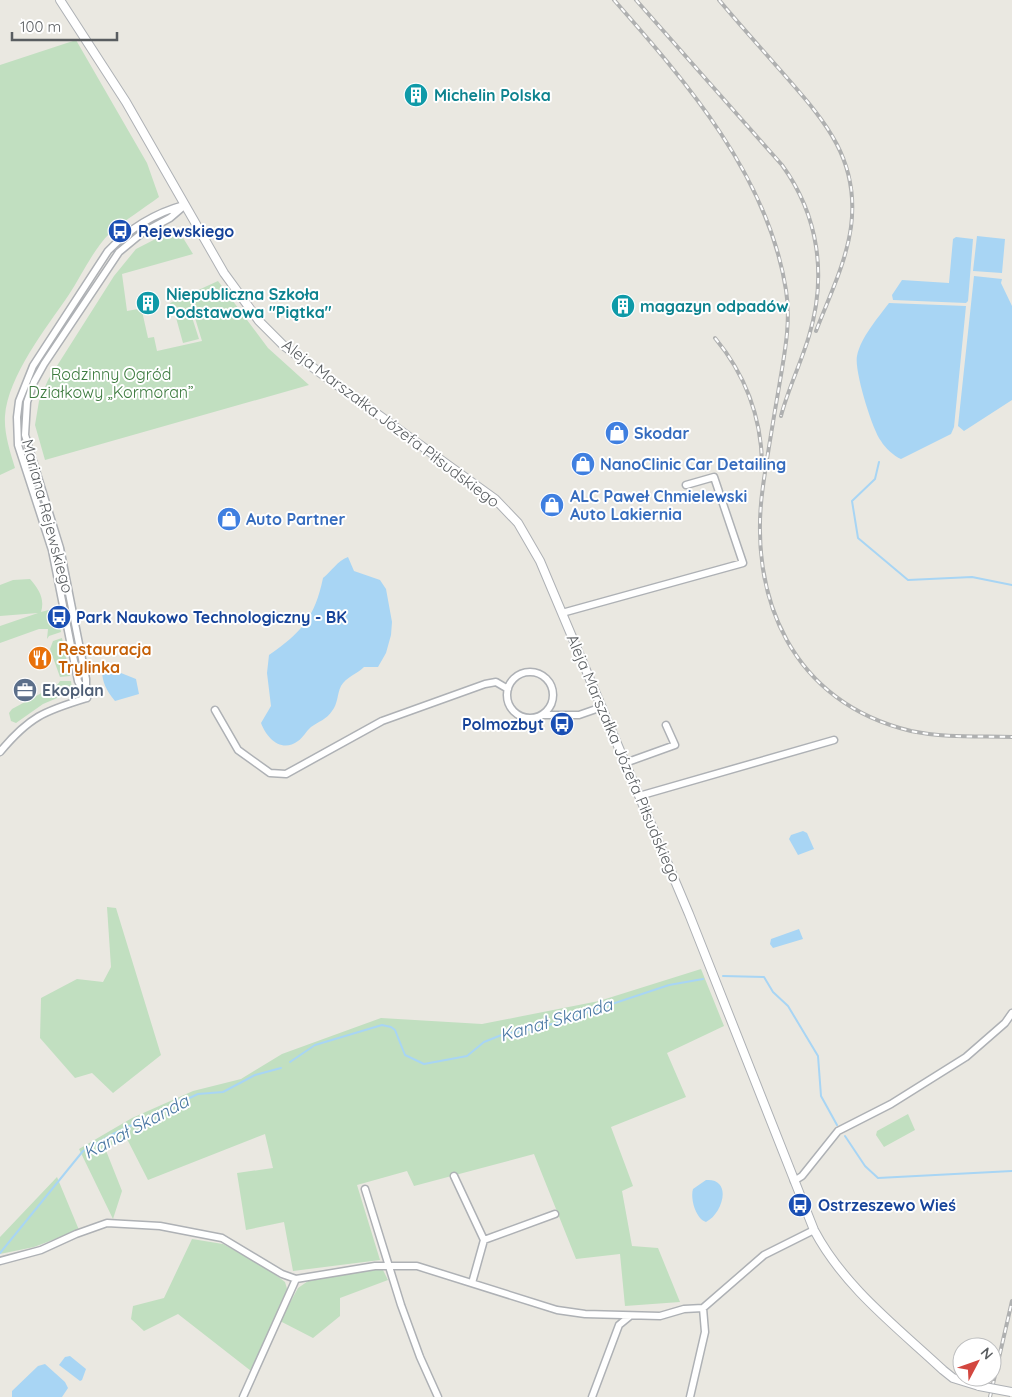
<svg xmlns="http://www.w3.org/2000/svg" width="1012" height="1397" font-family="Quicksand,sans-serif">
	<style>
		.green { fill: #c1dfc0 }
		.water { fill: #a8d5f4 }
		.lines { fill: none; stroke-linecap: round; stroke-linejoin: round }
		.stream { stroke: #a8d5f4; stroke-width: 2 }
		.minor-casing { stroke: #aeb1b5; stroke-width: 9 }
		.tertiary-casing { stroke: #aeb1b5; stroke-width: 10 }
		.minor { stroke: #fff; stroke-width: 6 }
		.tertiary { stroke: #fff; stroke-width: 8 }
		.rail-casing { stroke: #afb0b0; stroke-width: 4 }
		.rail { stroke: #fff; stroke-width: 2; stroke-dasharray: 5.5; stroke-linecap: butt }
		.tertiary-bridge-casing { stroke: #aeb1b5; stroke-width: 10; stroke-linecap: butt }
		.tertiary-bridge { stroke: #fff; stroke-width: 8 }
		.labels { text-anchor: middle; stroke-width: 4; stroke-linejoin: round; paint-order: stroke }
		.culture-label { font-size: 16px; font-weight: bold; fill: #0d838f; stroke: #fff; text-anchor: start }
		.transit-label { font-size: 16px; font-weight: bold; fill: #164399; stroke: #fff; text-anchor: start }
		.park-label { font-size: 16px; fill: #3d7b3f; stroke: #fff }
		.street-label { font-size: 16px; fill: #595d60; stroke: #fff }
		.shop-label { font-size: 16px; font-weight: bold; fill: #366cbe; stroke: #fff; text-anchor: start }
		.food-label { font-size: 16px; font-weight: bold; fill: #c56008; stroke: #fff; text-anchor: start }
		.service-label { font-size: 16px; font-weight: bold; fill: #4e5e75; stroke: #fff; text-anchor: start }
		.water-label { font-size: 18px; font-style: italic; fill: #4977a3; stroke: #fff }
	</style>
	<rect width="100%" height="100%" fill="#eae8e1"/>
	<path class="green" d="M76,40l71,123 12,34c-16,12 -34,23 -49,36 -18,18 -28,42 -42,63 -22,32 -60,80 -63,120 -1,18 5,35 10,52l-15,7v-410z
		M177,228l16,26 -71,20 5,37 11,-2 4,2 6,27 6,-1 3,14 45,-10 -10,-33 -19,4 -3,-9 48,-22 50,67 41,37 -264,75 -10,-35 4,-24 9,-21 66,-104 22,-27z
		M190,311l9,28 -16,4 -8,-29z
		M30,579c9,10 15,20 11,33l15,-4 5,24 -12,4 -2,3 1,-10h-9l-39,14v-17l38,-13 -38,3v-31l13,-5z
		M62,638l8,38 -10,1 -10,-28 3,-8z
		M60,681h11l1,8 -3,4 -26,11 -27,19 -5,-2 -2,-8 3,-4 46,-25z
		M107,907l9,1 45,147 -48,38 -21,-20 -17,5 -35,-40 1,-40 36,-19 26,3 8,-15z
		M701,969l23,57 -57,27 19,44 -75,30 22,59 -11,5 10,55 26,2 22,54 -55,4 -5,-52 -44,5 -42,-105 -120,32 -7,-15 -50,14 23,75 -87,11 -9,-49 -38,8 -9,-57 36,-5 -8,-34 -117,46 -21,-41 -22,9 17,43 -9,28 -34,-70 53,-31 61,-27 48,-12 41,-25 99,-36 101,6 117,-23z
		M908,1114l7,16 -31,17 -8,-12 1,-4z
		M57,1177l22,53 -45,17 -34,7v-17z
		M192,1239l31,5 45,25 17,13 3,10 -37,79 -73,-57 -34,17 -13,-12 2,-13 31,-8z
		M382,1268l6,12 -48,18v18l-27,22 -33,-17 18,-33 13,-9z"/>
	<path class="water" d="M977,236l28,3 -3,34 -29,-2z
		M956,237l17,2 -5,62 -2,2 -73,-3 -1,-5 10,-15 47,3 4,-44z
		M974,276l28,3 -1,4 11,23v94l-48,31 -6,-5z
		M889,303l77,3 -12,121 -3,7 -50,25c-7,-3 -16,-11 -20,-18 -9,-12 -27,-71 -24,-85 4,-19 21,-38 32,-53z
		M348,557l6,14 26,9 6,9 6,33 -1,13 -5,18 -8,14h-14c-7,7 -18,10 -23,19 -4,8 -3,18 -9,25 -5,8 -14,11 -21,16 -5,4 -8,11 -13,14 -16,12 -31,-2 -37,-18l10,-17 -4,-33 2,-18c32,-22 46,-38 54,-77 9,-7 14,-17 25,-21z
		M106,667l30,12 3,15 -24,7c-9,-11 -13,-19 -13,-32z
		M803,831l4,2 7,16 -16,6 -9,-16 2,-4z
		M799,929l4,10 -30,9 -3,-4 1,-5z
		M706,1180c27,-2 17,34 0,42 -10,-3 -16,-23 -13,-33z
		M70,1356l16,13 -4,11 -2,1 -21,-16 6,-8z
		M45,1364l20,18 3,6 -6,9h-50v-6l26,-25z"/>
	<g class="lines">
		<path class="stream" d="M879,462l-4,17 -23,22 6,37 50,42 64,-3 40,8
			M723,976l41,1 9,15 15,14 30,50 3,40 16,29
			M290,1062l25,-17 67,-20 9,2 4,3 10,25 19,9 43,-8 17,-14 20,-8 36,-6 129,-43 34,-6
			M845,1136l20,30 13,12 134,-7
			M0,1253l83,-102 30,-17 85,-40 25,-2 32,-17 26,-7"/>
		<g class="minor-casing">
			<path id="minor" d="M562,613l181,-50 -29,-86 -28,8
				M507 695a23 23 0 1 1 46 0a23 23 0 1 1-46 0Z
				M86,695v-16l-26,-131 -35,-113 2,-33 7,-20 10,-18 75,-112 23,-19 28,-15 14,-12
				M87,698l-9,-17 -26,-131 -34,-105 -1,-28 2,-16 14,-35 75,-115c21,-22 47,-38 76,-46
				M215,710l23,40 32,23 16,1 96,-53 103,-37 11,-2 12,7
				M542,715h37l23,-8
				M0,752c29,-35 44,-41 87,-54
				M625,763l50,-18 -9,-20
				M639,796l195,-56
				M454,1176l30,64 -12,43
				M794,1181l8,-5 36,-45 53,-27 75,-47 39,-34 7,-10
				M365,1189l36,116 19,52 18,40
				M484,1240l71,-26
				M0,1261l41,-11 35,-16 31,-11 53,3 62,12 60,36 14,5 79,-13h42l140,44 28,4 75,2 24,-7 19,-1 61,-53 50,-25
				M243,1397l53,-118
				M592,1397l27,-72 11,-9
				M690,1397l15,-65 -2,-24"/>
		</g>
		<g class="tertiary-casing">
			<path id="tertiary" d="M60,0l66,102 98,171 35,48 24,24 32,24 180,130 23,24 22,38 149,353 125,316c30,57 83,97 129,140l10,8 26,8"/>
		</g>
		<use href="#minor" class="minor"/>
		<use href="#tertiary" class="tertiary"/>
		<g class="rail-casing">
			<path id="rail" d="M614,0c74,84 154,176 172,290 5,31 -1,61 -6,91 -6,35 -12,70 -17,105 -16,112 30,217 148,245 33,7 68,5 101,6
				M636,0l146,165c37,51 45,111 27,171 -8,27 -21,53 -28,80
				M719,0c20,24 41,47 62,71 42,48 79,87 70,156 -5,36 -22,70 -35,104
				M715,338c29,35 46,78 47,125
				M990,1397l22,-96"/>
		</g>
		<use href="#rail" class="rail"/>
		<g class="tertiary-bridge-casing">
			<path id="tertiary-bridge" d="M979,1386l32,6"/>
		</g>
		<use href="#tertiary-bridge" class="tertiary-bridge"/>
	</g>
	<defs>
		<g id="building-disc" transform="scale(1.25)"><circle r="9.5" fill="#0f9aa8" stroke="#fff"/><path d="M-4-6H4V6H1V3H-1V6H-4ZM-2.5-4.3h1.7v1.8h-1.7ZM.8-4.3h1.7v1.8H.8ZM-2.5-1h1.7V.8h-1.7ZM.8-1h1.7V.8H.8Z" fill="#fff"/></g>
		<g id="bus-disc" transform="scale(1.25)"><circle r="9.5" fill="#1a4fb4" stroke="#fff"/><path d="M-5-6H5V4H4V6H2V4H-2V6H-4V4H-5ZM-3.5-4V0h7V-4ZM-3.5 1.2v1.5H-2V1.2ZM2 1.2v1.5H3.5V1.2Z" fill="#fff"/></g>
		<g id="shop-disc" transform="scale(1.25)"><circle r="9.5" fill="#3f7fe0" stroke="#fff"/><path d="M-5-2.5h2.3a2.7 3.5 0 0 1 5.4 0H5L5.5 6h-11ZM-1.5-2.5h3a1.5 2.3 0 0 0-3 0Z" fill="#fff"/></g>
		<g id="restaurant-disc" transform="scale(1.25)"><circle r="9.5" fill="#e8710a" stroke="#fff"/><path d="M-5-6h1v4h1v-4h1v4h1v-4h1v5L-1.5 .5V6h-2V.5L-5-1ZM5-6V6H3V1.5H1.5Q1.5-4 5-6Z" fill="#fff"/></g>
		<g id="office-disc" transform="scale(1.25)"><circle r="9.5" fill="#5c6f8a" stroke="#fff"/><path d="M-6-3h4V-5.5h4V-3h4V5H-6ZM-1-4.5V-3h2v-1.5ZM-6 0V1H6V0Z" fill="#fff"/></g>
	</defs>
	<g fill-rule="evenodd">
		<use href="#building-disc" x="416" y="95"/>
		<use href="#bus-disc" x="120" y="231"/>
		<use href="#building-disc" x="148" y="303"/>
		<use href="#building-disc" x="623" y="306"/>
		<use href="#shop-disc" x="617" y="433"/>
		<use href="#shop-disc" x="583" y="464"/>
		<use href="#shop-disc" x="552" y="505"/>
		<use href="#shop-disc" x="229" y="519"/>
		<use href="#bus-disc" x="59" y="617"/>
		<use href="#restaurant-disc" x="40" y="658"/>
		<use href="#office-disc" x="25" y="690"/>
		<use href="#bus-disc" x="562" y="724"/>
		<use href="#bus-disc" x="800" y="1205"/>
	</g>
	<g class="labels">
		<g class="culture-label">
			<text x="434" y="101">Michelin Polska</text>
			<text x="166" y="300">Niepubliczna Szkoła<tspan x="166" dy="18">Podstawowa "Piątka"</tspan></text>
			<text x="640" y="312">magazyn odpadów</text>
		</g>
		<g class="transit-label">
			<text x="138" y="237">Rejewskiego</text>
			<text x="76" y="623">Park Naukowo Technologiczny - BK</text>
			<text x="544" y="730" text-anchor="end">Polmozbyt</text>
			<text x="818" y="1211">Ostrzeszewo Wieś</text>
		</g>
		<g class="park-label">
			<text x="111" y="380">Rodzinny Ogród<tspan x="111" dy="18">Działkowy „Kormoran”</tspan></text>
		</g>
		<g class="street-label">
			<text transform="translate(391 423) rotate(37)" y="6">Aleja Marszałka Józefa Piłsudskiego</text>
			<text transform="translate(48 516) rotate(75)" y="6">Mariana Rejewskiego</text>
			<text transform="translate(624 758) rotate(67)" y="6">Aleja Marszałka Józefa Piłsudskiego</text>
		</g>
		<g class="shop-label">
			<text x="634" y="439">Skodar</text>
			<text x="600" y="470">NanoClinic Car Detailing</text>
			<text x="570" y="502">ALC Paweł Chmielewski<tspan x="570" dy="18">Auto Lakiernia</tspan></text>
			<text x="246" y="525">Auto Partner</text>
		</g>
		<g class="food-label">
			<text x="58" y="655">Restauracja<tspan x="58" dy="18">Trylinka</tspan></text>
		</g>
		<g class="service-label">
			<text x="42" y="696">Ekoplan</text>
		</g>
		<g class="water-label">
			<text transform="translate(556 1020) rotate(-16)" y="6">Kanał Skanda</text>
			<text transform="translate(136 1127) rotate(-28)" y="6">Kanał Skanda</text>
		</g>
	</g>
	<g transform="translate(977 1362) rotate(49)"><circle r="24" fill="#ffffff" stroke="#bdbebf"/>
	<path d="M0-4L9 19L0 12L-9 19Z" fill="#d3473f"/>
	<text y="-8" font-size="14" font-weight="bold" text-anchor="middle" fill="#595d60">N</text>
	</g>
	<path d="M12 32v8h105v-8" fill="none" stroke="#595d60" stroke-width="2.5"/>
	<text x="20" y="32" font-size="15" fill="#595d60" stroke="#ffffff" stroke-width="4" paint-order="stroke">100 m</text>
</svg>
